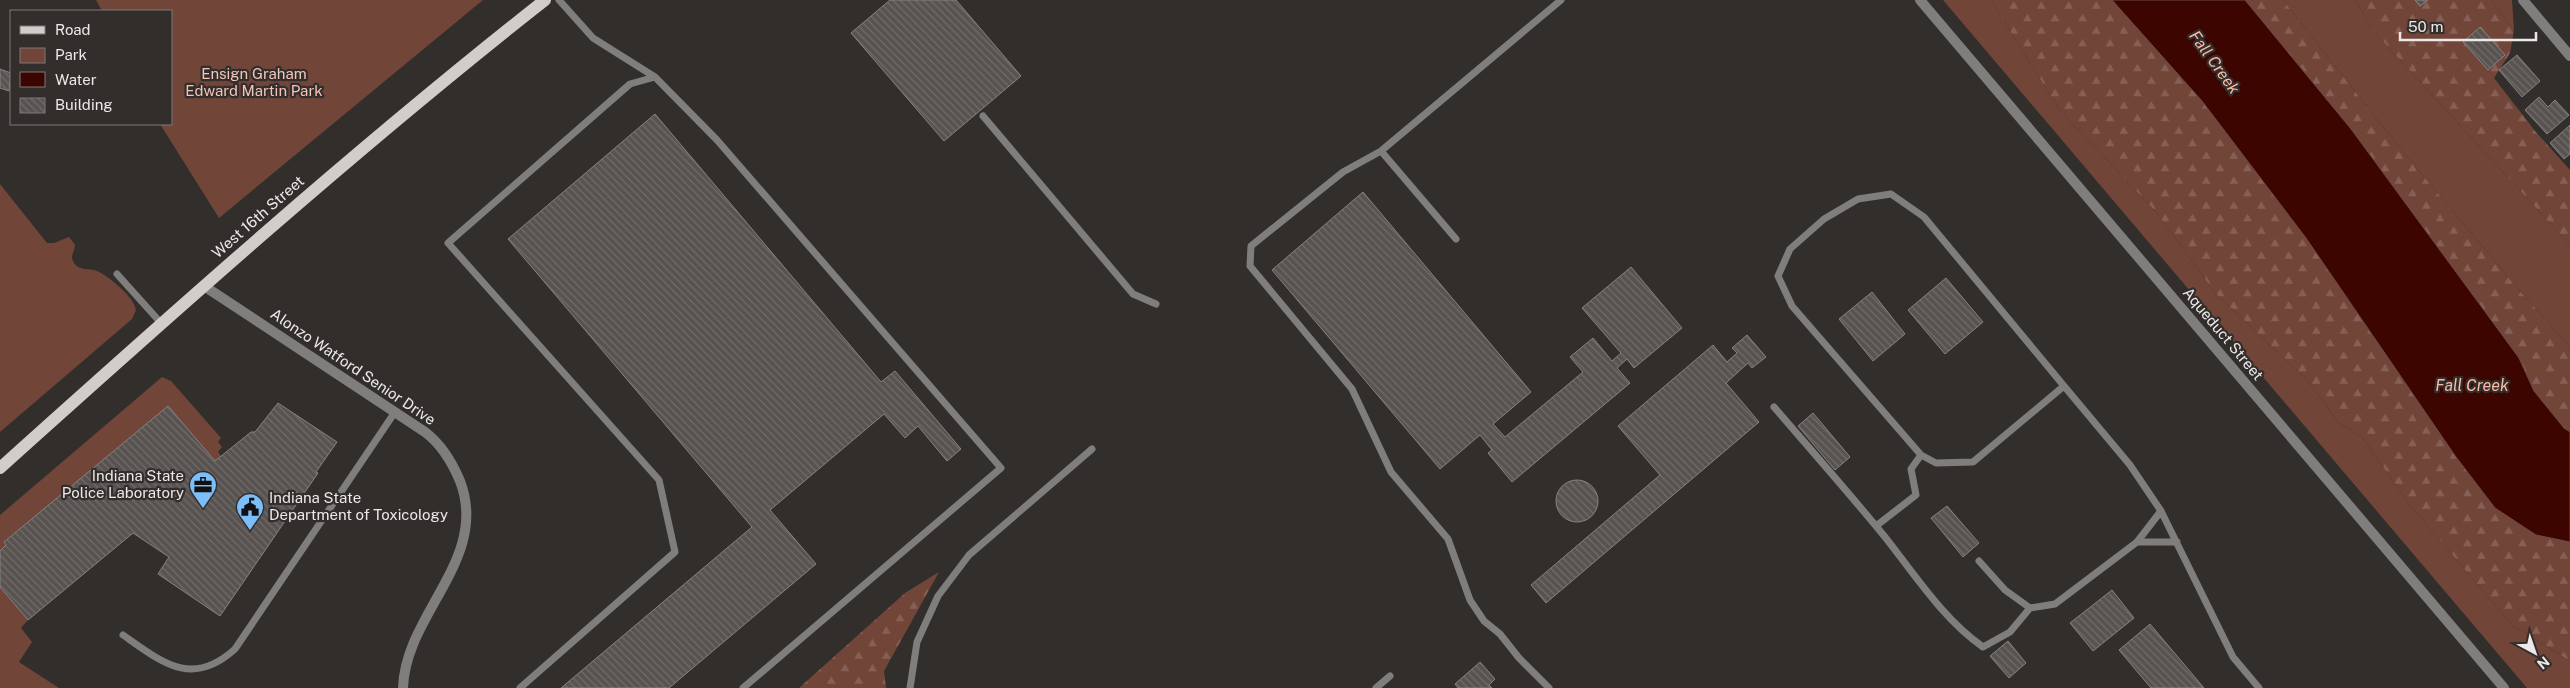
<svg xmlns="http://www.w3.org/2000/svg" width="2570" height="688" font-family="'Public Sans',sans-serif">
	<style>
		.green { fill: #724539 }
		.forest { fill: url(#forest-firs) }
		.water { fill: #3c0500; stroke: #714946 }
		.building { fill: url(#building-back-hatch); stroke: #878280 }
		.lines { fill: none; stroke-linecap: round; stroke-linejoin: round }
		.service { stroke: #807e7d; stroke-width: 7 }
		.minor { stroke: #807e7d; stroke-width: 10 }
		.primary { stroke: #d2cdcb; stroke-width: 12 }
		.labels { text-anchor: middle; stroke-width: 4.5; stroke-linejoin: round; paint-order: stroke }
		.park-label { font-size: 15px; fill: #f3c5b8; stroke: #322e2c }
		.street-label { font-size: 15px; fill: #ede9e9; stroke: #322e2c }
		.poi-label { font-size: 15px; fill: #ede9e9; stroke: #322e2c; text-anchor: end }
		.water-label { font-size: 16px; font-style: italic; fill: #fdbaa7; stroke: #322e2c }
	</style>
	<defs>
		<pattern id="forest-firs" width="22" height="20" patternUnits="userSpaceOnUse" patternTransform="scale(1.25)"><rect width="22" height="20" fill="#724539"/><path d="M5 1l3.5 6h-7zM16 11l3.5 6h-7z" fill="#866056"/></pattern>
		<pattern id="building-back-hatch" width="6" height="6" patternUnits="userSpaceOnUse" patternTransform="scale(1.25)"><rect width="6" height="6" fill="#585351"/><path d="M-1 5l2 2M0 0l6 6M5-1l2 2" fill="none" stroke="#706c6a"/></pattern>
	</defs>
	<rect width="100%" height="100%" fill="#322e2c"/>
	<path class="green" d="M96,0h387l-264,218 -59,-94h11v-113h-69z
		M1943,0h48l67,108 98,104 60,82 92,87 31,42 23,14 48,68 102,120 58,36v27h-43z
		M2283,0h72l20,33 195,212v102l-51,-57 -120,-143z
		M2491,0h21l2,30z
		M0,184l47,59h7l15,-6 6,8c0,6 -5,10 -2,16 4,10 16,7 24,10 13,6 37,26 39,39l-4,9 -132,113z
		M162,377l9,4 50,57 -3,4 4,5 -4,5 3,4 -6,5 -47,-54 -164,135 2,3 -6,6v-36z
		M0,587l28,33 -7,8 11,14 -13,20 40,26h-59z"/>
	<path class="forest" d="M1991,0h121l90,101 104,137 150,219 39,51 41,27 34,7v119l-58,-36 -102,-120 -48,-68 -23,-14 -31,-42 -92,-87 -60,-82 -98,-104z
		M2245,0h38l116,147 120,143 51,57v85l-6,-4 -30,-37 -15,-33 -168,-229z
		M2355,0h136l23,30 -4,23 -16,25 41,53 35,39v75l-195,-212z
		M939,572l-55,99 2,17h-87l106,-95z"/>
	<path class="water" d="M2112,0h133l106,129 168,229 15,33 30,37 6,4v110l-34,-7 -41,-27 -39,-51 -150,-219 -104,-137z"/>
	<path class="building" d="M890,0h66l65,76 -77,65 -93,-108z
		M2415,0h13l-8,6z
		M2480,27l25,28 -17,15 -25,-28z
		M2517,55l23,26 -18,16 -23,-27z
		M0,69l11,4 -2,18 -9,-3z
		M2539,97l9,10 7,-7 14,15 -22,19 -22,-24z
		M655,114l226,268 14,-11 66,78 -14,12 -29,-35 -13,12 -21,-24 -114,96 46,54 -147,124h-108l191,-161 -244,-288z
		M2570,125v29l-6,5 -14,-16z
		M1363,192l168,200 -38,32 12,13 78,-65 -13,-15 23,-19 19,23 9,-8 -39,-45 49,-41 51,61 -48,40 -7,-9 -10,9 13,15 -118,99 -24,-29 4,-3 -12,-15 -40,34 -168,-199z
		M1946,278l37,44 -38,32 -37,-44z
		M1872,292l33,42 -32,27 -34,-42z
		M1747,335l19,22 -14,11 -4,-5 -22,20 33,39 -213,181 -15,-18 129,-110 -42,-49 95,-81 14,17 10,-9 -5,-5z
		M278,403l59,39 -21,30 2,1 -98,143 -62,-42 11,-17 -36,-24 -105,87 -28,-33v-36l6,-6 -2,-3 164,-136 47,55 36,-29h4z
		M1813,413l37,44 -15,13 -37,-44z
		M1556 501a21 21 0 1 1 42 0a21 21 0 1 1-42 0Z
		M1947,506l32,37 -16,14 -32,-39z
		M2112,590l22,28 -41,33 -23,-28z
		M2150,624l54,64h-53l-32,-38z
		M2008,641l18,22 -17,15 -19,-22z
		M1480,662l15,17 -6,6 3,3h-34l-3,-4z"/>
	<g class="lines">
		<path class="service" d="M559,0l34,38 62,39 62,63 284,328 -258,220
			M983,116l150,178 23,10
			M1381,151l-38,21 -92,74 -1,20 102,123 39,83 57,67 22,61 14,21 16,13 19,24 30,30
			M1891,194l33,23 140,169 -91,76 -37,1 -15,-8 -129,-149 -14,-30 12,-27 34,-30 34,-20z
			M1456,239l-75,-88 180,-151
			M117,274l44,49
			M2064,386l66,79 31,46 72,146 26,31
			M1774,407c37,43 75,86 111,130 30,38 59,83 98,110l27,-15 20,-24 25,-4 82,-62
			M2161,511l-24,31h40
			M1876,526l40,-31 -5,-26 10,-14
			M1979,561l26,29 25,18
			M123,635c40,28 69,53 112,14l160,-237
			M520,688l155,-136 -16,-72 -211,-237 182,-159 25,-7
			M910,688l7,-46 21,-46 31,-41 123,-106
			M1376,688l14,-12"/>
		<path class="minor" d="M1920,0l584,688
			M2523,0l47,56
			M204,286l221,146c16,12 27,30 35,49 30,78 -55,133 -57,207"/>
		<path class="primary" d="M0,468c178,-160 357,-320 545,-468"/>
	</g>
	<defs>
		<g id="office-pin" transform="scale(1.4375)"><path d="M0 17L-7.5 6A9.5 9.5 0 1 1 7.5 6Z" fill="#7cbef9" stroke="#322e2c"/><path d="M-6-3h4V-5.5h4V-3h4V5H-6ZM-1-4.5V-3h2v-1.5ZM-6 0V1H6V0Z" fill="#111"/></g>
		<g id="civic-pin" transform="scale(1.4375)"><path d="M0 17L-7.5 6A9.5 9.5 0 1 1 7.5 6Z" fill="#7cbef9" stroke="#322e2c"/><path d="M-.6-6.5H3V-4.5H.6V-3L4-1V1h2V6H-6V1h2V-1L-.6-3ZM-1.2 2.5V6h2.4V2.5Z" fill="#111"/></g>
	</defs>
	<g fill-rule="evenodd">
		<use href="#office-pin" x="203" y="485"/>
		<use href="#civic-pin" x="250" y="507"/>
	</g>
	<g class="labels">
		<g class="park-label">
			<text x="254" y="79">Ensign Graham<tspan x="254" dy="17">Edward Martin Park</tspan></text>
		</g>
		<g class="street-label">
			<text transform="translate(258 217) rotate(-41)" y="5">West 16th Street</text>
			<text transform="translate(2223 334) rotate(50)" y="5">Aqueduct Street</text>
			<text transform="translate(353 367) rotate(34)" y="5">Alonzo Watford Senior Drive</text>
		</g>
		<g class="poi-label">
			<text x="184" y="481">Indiana State<tspan x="184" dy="17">Police Laboratory</tspan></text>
			<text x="269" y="503" text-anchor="start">Indiana State<tspan x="269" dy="17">Department of Toxicology</tspan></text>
		</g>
		<g class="water-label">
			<text transform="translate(2215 62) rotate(54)" y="6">Fall Creek</text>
			<text x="2472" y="391">Fall Creek</text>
		</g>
	</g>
	<rect x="10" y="10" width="162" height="115" fill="#322e2c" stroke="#7d7978"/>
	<rect x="20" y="26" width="25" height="8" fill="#d2cdcb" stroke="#7d7978"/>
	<text x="55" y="35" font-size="15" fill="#ede9e9">Road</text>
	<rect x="20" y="48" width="25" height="15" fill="#724539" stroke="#7d7978"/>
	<text x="55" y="60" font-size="15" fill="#ede9e9">Park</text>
	<rect x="20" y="72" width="25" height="15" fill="#3c0500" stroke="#7d7978"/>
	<text x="55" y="85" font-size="15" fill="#ede9e9">Water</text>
	<rect x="20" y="98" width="25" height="15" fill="url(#building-back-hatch)" stroke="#7d7978"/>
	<text x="55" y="110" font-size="15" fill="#ede9e9">Building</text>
	<g transform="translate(2535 653) rotate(140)" stroke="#322e2c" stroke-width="4" paint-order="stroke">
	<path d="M0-4L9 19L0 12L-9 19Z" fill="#ede9e9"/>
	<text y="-8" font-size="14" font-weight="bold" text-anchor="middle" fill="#ede9e9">N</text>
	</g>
	<path d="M2400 32v8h136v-8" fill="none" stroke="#ede9e9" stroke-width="2.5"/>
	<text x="2408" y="32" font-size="15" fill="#ede9e9" stroke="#322e2c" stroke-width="4" paint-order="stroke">50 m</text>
</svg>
